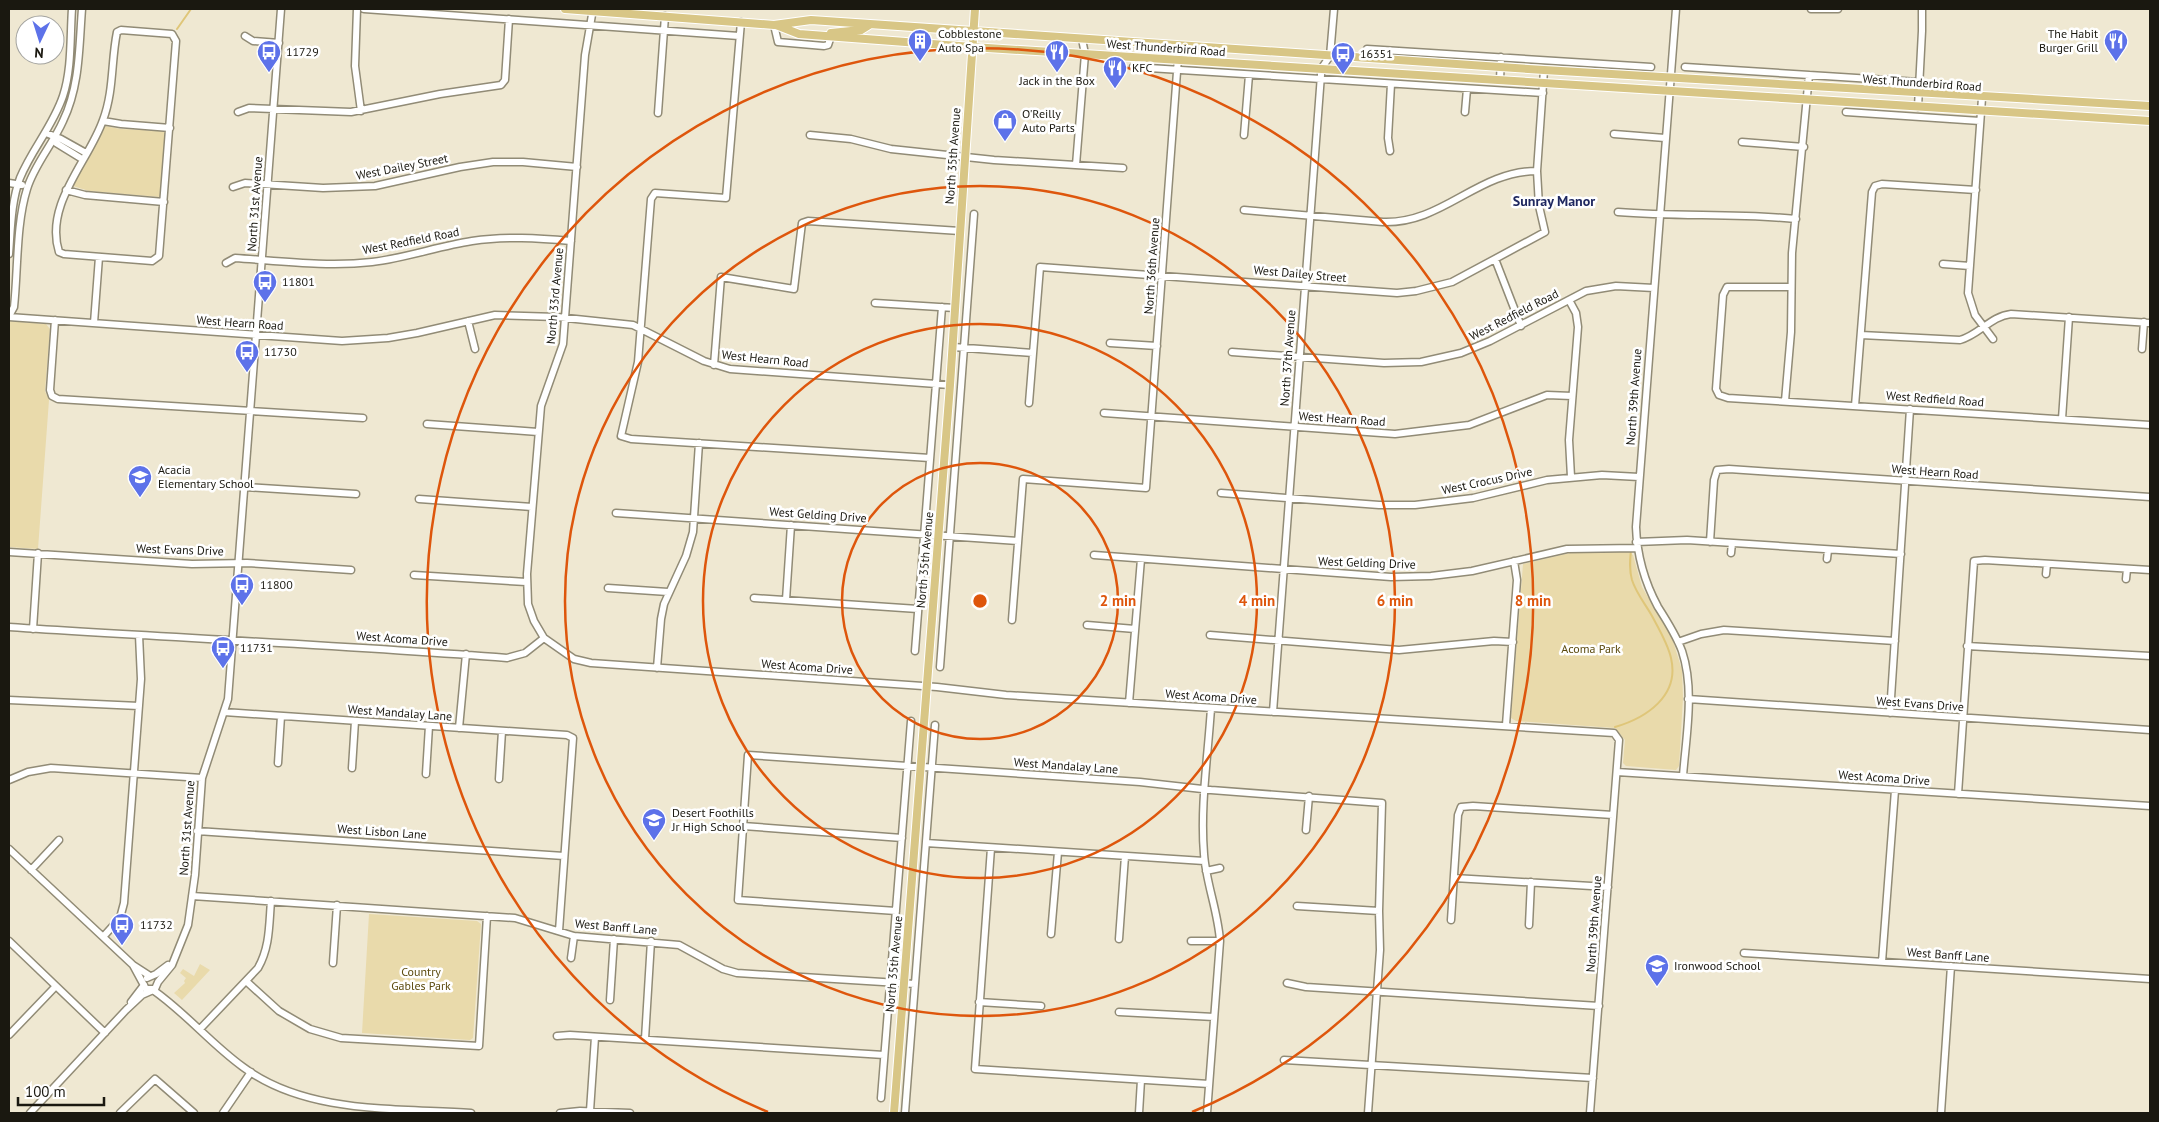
<svg xmlns="http://www.w3.org/2000/svg" width="2159" height="1122" font-family="'PT Sans',sans-serif">
	<style>
		.green { fill: #e9daab }
		.lines { fill: none; stroke-linecap: round; stroke-linejoin: round }
		.stream { stroke: #dfc679; stroke-width: 2 }
		.minor-casing { stroke: #918b76; stroke-width: 9 }
		.major-casing { stroke: #fff; stroke-width: 10 }
		.minor { stroke: #fff; stroke-width: 6 }
		.major { stroke: #d8c686; stroke-width: 8 }
		.ring { fill: none; stroke: #de560c; stroke-width: 2.5 }
		.labels { text-anchor: middle; stroke-width: 5; stroke-linejoin: round; paint-order: stroke }
		.poi-label { font-size: 12px; fill: #1a1810; stroke: #fff; text-anchor: start }
		.street-label { font-size: 12px; fill: #1a1810; stroke: #fff }
		.park-label { font-size: 12px; fill: #5c4b0f; stroke: #fff }
		.neighbourhood-label { font-size: 14px; font-weight: bold; fill: #1f2860; stroke: #fff }
		.centre { fill: #de560c; stroke: #fff; stroke-width: 2.5 }
		.ring-label { font-size: 15px; text-anchor: middle; font-weight: bold; fill: #de560c; stroke: #fff; stroke-width: 5; stroke-linejoin: round; paint-order: stroke }
	</style>
	<rect width="100%" height="100%" fill="#efe8d2"/>
	<path class="green" d="M105,126l16,3 44,2 -5,66 -71,-6 -16,-5z
		M9,321l37,3 4,5 -5,62 4,9 -11,149 -29,-2z
		M1610,551l19,1 4,3 9,32 30,51 10,32 1,28 -4,68 -3,4 -50,-4 -3,-3 2,-23 -10,-12 -99,-7 -5,-3 12,-154 47,-11z
		M369,914l108,7 4,3 -8,114 -3,2 -108,-7z
		M200,964l10,6 -28,30 -8,-7 11,-10 -1,-2 2,-3 -6,-5 3,-4 11,7z"/>
	<g class="lines">
		<path class="stream" d="M177,29l14,-20
			M1615,727c31,-9 65,-31 56,-69 -3,-14 -12,-29 -19,-42 -6,-11 -16,-23 -20,-36 -3,-11 -2,-20 -1,-30"/>
		<g class="minor-casing">
			<path id="minor" d="M357,9l-2,57 6,45
				M364,9l375,27
				M1676,9l-40,518c1,29 8,54 22,80 9,14 18,28 24,44 13,39 4,85 1,125
				M1811,9h27
				M741,22l-15,176 -71,-5 -4,6 -13,163 -17,74 10,3 299,19
				M774,25l4,17 46,4 4,-1 3,-9
				M121,30l51,4 4,7 -17,215 -7,5 -88,-7 -5,-2c-15,-48 30,-91 44,-132 11,-29 8,-59 14,-88z
				M245,36l8,5 26,2
				M1367,49l284,18
				M1133,67l410,26
				M1685,67l234,15
				M1500,80l1,-23
				M1982,98l-14,195 7,22 18,24
				M1918,107l4,-76v-22
				M238,112l11,-4 102,4 89,-18 61,-9 4,-5 4,-61
				M1465,112l2,-23
				M1846,112l134,9
				M658,113l7,-97
				M103,121l18,3 49,4
				M46,133l15,6 25,14
				M1614,134l51,4
				M810,135l41,4 40,10 103,11 129,8
				M1244,135l5,-60
				M54,138l2,5 26,16
				M1742,142l62,5
				M1390,151l-2,-13 3,-54
				M1076,165l9,-111 -3,-15
				M9,183l13,2
				M233,187l12,-4 78,5 52,-2 85,-19 33,-5h30l54,5
				M66,190l19,5 79,7
				M1244,210l139,12c60,2 94,-51 154,-51
				M1618,212c59,5 118,1 178,7
				M9,254c2,-25 2,-52 11,-76 12,-29 33,-52 43,-82 9,-27 7,-59 9,-87
				M1495,259l26,67
				M226,263l9,-5c46,3 92,9 137,4 34,-4 67,-16 100,-21 33,-5 66,-3 99,0
				M1943,264l27,2
				M1791,287h-64l-4,8 -7,94 3,6 9,3 422,27
				M1569,300l7,13 2,14 -9,113 2,37
				M875,303l80,5
				M9,316l5,-9c4,-37 2,-83 13,-118 7,-24 26,-45 36,-68 17,-35 16,-74 19,-112
				M9,317l333,24 46,-3 29,-5 78,-18 62,2 76,8 71,36 26,8 220,16
				M55,320l-5,70 2,6 6,3 305,19
				M468,321l7,28
				M94,323l5,-66
				M1861,335l99,5c19,-5 31,-24 51,-26l139,9
				M1110,343l47,3
				M953,347l80,6
				M2142,349l2,-27
				M1232,352l152,11 37,-1 40,-9 29,-12 96,-50 30,-5 38,2
				M714,365l7,-88 73,12 8,-66 6,-2 152,10
				M1785,401l6,-69 1,-79 17,-178
				M1029,403l11,-136 357,26 19,-2 36,-9 93,-50 -6,-26 -2,-35 7,-101
				M1855,406l17,-214 3,-6 7,-2 94,6
				M1104,413l291,21 74,-9 78,-30 25,1
				M2062,419l7,-102
				M427,424l111,8
				M245,487l111,7
				M1221,493l158,12h36l58,-7 74,-18 55,-5 37,2
				M419,499l113,8
				M616,513l402,28
				M1636,542l51,-2 214,14
				M1710,542l4,-62 3,-10 12,-1 421,28
				M9,552l183,12 55,-1 104,7
				M1731,553l1,-10
				M1094,555l297,22 40,-1 41,-5 95,-22 70,-1
				M1827,559l1,-9
				M2046,574l1,-10
				M414,575l112,7
				M2126,579l1,-10
				M608,588l60,4
				M754,598l164,11
				M786,600l5,-75
				M1012,620l11,-141 123,9 33,-443
				M1087,625l48,4
				M9,627c166,11 332,18 498,31l18,-5 19,-15 30,21 17,4 346,24 69,8 608,38 5,7 -29,373
				M33,629l5,-76
				M1210,635l189,15 95,-9 19,1
				M544,638l-10,-17 -6,-17 -1,-30 14,-168 22,-62 22,-289 8,-46
				M1678,642l23,-8 23,-4 171,11
				M1967,646l183,10
				M915,651l27,-344
				M940,667l34,-453
				M657,668l4,-49 3,-15 22,-48 7,-24 6,-89
				M1688,699l462,31
				M9,700l130,6
				M1129,703l12,-144
				M224,712l343,23 6,3 -14,193
				M1273,712l48,-637v-6l9,-13 4,-47
				M1890,713l20,-304
				M1506,725l11,-145 -3,-19
				M459,728l7,-74
				M278,763l3,-47
				M352,768l3,-47
				M1617,772l533,34
				M426,774l3,-48
				M499,779l3,-48
				M9,780l19,-8 23,-4 151,10
				M1958,794l16,-233 11,-1 165,10
				M743,826l159,12
				M1306,830l3,-34
				M197,831l367,25
				M926,843l278,18
				M991,848l-16,221 234,15
				M9,849l124,116 17,11
				M31,870l28,-30
				M1206,871l14,-3
				M1454,878l154,9
				M192,896l323,22 59,18 105,9 44,24 14,4 178,11
				M1297,906l82,5
				M896,911l-158,-11 10,-145 392,27 71,8 171,13 -3,108 1,39 -12,163
				M1451,920l7,-105 3,-8 12,-1 140,9
				M1529,925l2,-43
				M1051,934l7,-82
				M103,937l17,-19 4,-15 17,-224 -2,-44
				M1119,939l6,-83
				M9,941l96,92
				M1191,941h29
				M1744,953l406,26
				M571,958l3,-22
				M1882,962l13,-172
				M333,963l4,-58
				M133,965l13,24h9l3,-7 14,-17 16,-40 7,-50 7,-97 26,-79 53,-690
				M147,978l9,-4 12,-9
				M246,981l33,30 31,18 31,9 138,8 8,-130
				M1287,983l19,4 293,19
				M153,990c33,23 58,54 90,77 63,47 152,41 228,46
				M610,1000l4,-61
				M131,1002l13,-17
				M979,1002l62,4
				M1119,1012l95,5
				M200,1029l58,-61c12,-21 11,-43 13,-67
				M9,1035l47,-49
				M557,1036l13,-1 314,20
				M645,1039l6,-98
				M1284,1060l309,18
				M881,1098l30,-377
				M590,1111l5,-74
				M30,1113l96,-103 16,-15 9,-4
				M120,1113l35,-34 39,34
				M223,1113l28,-41
				M560,1113l20,-2 50,2
				M905,1113l30,-388
				M1139,1113l2,-33
				M1207,1113l13,-172c-2,-30 -14,-58 -16,-87 -4,-48 4,-98 7,-146
				M1941,1113l10,-147"/>
		</g>
		<g class="major-casing">
			<path id="major" d="M565,9l209,16 37,-5 733,50 606,36
				M776,25l23,9 173,13 1178,74
				M831,33l30,-3 8,-5
				M894,1113l56,-728 25,-376"/>
		</g>
		<use href="#minor" class="minor"/>
		<use href="#major" class="major"/>
	</g>
	<g class="ring">
		<circle cx="980" cy="601" r="138"/>
		<circle cx="980" cy="601" r="277"/>
		<circle cx="980" cy="601" r="415"/>
		<path d="M768 1112A553 553 0 1 1 1192 1112"/>
	</g>
	<defs>
		<g id="building-pin" transform="scale(1.25)"><path d="M0 17L-7.5 6A9.5 9.5 0 1 1 7.5 6Z" fill="#5d72e9" stroke="#fff"/><path d="M-4-6H4V6H1V3H-1V6H-4ZM-2.5-4.3h1.7v1.8h-1.7ZM.8-4.3h1.7v1.8H.8ZM-2.5-1h1.7V.8h-1.7ZM.8-1h1.7V.8H.8Z" fill="#fff"/></g>
		<g id="restaurant-pin" transform="scale(1.25)"><path d="M0 17L-7.5 6A9.5 9.5 0 1 1 7.5 6Z" fill="#5d72e9" stroke="#fff"/><path d="M-5-6h1v4h1v-4h1v4h1v-4h1v5L-1.5 .5V6h-2V.5L-5-1ZM5-6V6H3V1.5H1.5Q1.5-4 5-6Z" fill="#fff"/></g>
		<g id="bus-pin" transform="scale(1.25)"><path d="M0 17L-7.5 6A9.5 9.5 0 1 1 7.5 6Z" fill="#5d72e9" stroke="#fff"/><path d="M-5-6H5V4H4V6H2V4H-2V6H-4V4H-5ZM-3.5-4V0h7V-4ZM-3.5 1.2v1.5H-2V1.2ZM2 1.2v1.5H3.5V1.2Z" fill="#fff"/></g>
		<g id="shop-pin" transform="scale(1.25)"><path d="M0 17L-7.5 6A9.5 9.5 0 1 1 7.5 6Z" fill="#5d72e9" stroke="#fff"/><path d="M-5-2.5h2.3a2.7 3.5 0 0 1 5.4 0H5L5.5 6h-11ZM-1.5-2.5h3a1.5 2.3 0 0 0-3 0Z" fill="#fff"/></g>
		<g id="school-pin" transform="scale(1.25)"><path d="M0 17L-7.5 6A9.5 9.5 0 1 1 7.5 6Z" fill="#5d72e9" stroke="#fff"/><path d="M0-5L7-2L0 1L-7-2ZM-4 1L0 2.5L4 1V4Q0 6-4 4Z" fill="#fff"/></g>
	</defs>
	<g fill-rule="evenodd">
		<use href="#building-pin" x="920" y="41"/>
		<use href="#restaurant-pin" x="2116" y="41"/>
		<use href="#bus-pin" x="269" y="52"/>
		<use href="#restaurant-pin" x="1057" y="52"/>
		<use href="#bus-pin" x="1343" y="54"/>
		<use href="#restaurant-pin" x="1115" y="68"/>
		<use href="#shop-pin" x="1005" y="121"/>
		<use href="#bus-pin" x="265" y="282"/>
		<use href="#bus-pin" x="247" y="352"/>
		<use href="#school-pin" x="140" y="477"/>
		<use href="#bus-pin" x="242" y="585"/>
		<use href="#bus-pin" x="223" y="648"/>
		<use href="#school-pin" x="654" y="820"/>
		<use href="#bus-pin" x="122" y="925"/>
		<use href="#school-pin" x="1657" y="966"/>
	</g>
	<g class="labels">
		<g class="poi-label">
			<text x="938" y="38">Cobblestone<tspan x="938" dy="14">Auto Spa</tspan></text>
			<text x="2098" y="38" text-anchor="end">The Habit<tspan x="2098" dy="14">Burger Grill</tspan></text>
			<text x="286" y="56">11729</text>
			<text x="1360" y="58">16351</text>
			<text x="1132" y="72">KFC</text>
			<text x="1057" y="85" text-anchor="middle">Jack in the Box</text>
			<text x="1022" y="118">O'Reilly<tspan x="1022" dy="14">Auto Parts</tspan></text>
			<text x="282" y="286">11801</text>
			<text x="264" y="356">11730</text>
			<text x="158" y="474">Acacia<tspan x="158" dy="14">Elementary School</tspan></text>
			<text x="260" y="589">11800</text>
			<text x="240" y="652">11731</text>
			<text x="672" y="817">Desert Foothills<tspan x="672" dy="14">Jr High School</tspan></text>
			<text x="140" y="929">11732</text>
			<text x="1674" y="970">Ironwood School</text>
		</g>
		<g class="street-label">
			<text transform="translate(1166 48) rotate(4)" y="4">West Thunderbird Road</text>
			<text transform="translate(1922 83) rotate(4)" y="4">West Thunderbird Road</text>
			<text transform="translate(953 156) rotate(-86)" y="4">North 35th Avenue</text>
			<text transform="translate(402 167) rotate(-11)" y="4">West Dailey Street</text>
			<text transform="translate(255 204) rotate(-86)" y="4">North 31st Avenue</text>
			<text transform="translate(411 241) rotate(-11)" y="4">West Redfield Road</text>
			<text transform="translate(1152 266) rotate(-86)" y="4">North 36th Avenue</text>
			<text transform="translate(1300 274) rotate(5)" y="4">West Dailey Street</text>
			<text transform="translate(555 296) rotate(-85)" y="4">North 33rd Avenue</text>
			<text transform="translate(1514 315) rotate(-27)" y="4">West Redfield Road</text>
			<text transform="translate(240 323) rotate(4)" y="4">West Hearn Road</text>
			<text transform="translate(1288 358) rotate(-86)" y="4">North 37th Avenue</text>
			<text transform="translate(765 359) rotate(6)" y="4">West Hearn Road</text>
			<text transform="translate(1634 397) rotate(-86)" y="4">North 39th Avenue</text>
			<text transform="translate(1935 399) rotate(4)" y="4">West Redfield Road</text>
			<text transform="translate(1342 419) rotate(4)" y="4">West Hearn Road</text>
			<text transform="translate(1935 472) rotate(4)" y="4">West Hearn Road</text>
			<text transform="translate(1487 481) rotate(-12)" y="4">West Crocus Drive</text>
			<text transform="translate(818 515) rotate(4)" y="4">West Gelding Drive</text>
			<text transform="translate(180 550) rotate(2)" y="4">West Evans Drive</text>
			<text transform="translate(925 560) rotate(-85)" y="4">North 35th Avenue</text>
			<text transform="translate(1367 563) rotate(2)" y="4">West Gelding Drive</text>
			<text transform="translate(402 639) rotate(4)" y="4">West Acoma Drive</text>
			<text transform="translate(807 667) rotate(4)" y="4">West Acoma Drive</text>
			<text transform="translate(1211 697) rotate(4)" y="4">West Acoma Drive</text>
			<text transform="translate(1920 704) rotate(4)" y="4">West Evans Drive</text>
			<text transform="translate(400 713) rotate(4)" y="4">West Mandalay Lane</text>
			<text transform="translate(1066 766) rotate(4)" y="4">West Mandalay Lane</text>
			<text transform="translate(1884 778) rotate(4)" y="4">West Acoma Drive</text>
			<text transform="translate(187 828) rotate(-86)" y="4">North 31st Avenue</text>
			<text transform="translate(382 832) rotate(4)" y="4">West Lisbon Lane</text>
			<text transform="translate(1594 924) rotate(-86)" y="4">North 39th Avenue</text>
			<text transform="translate(616 927) rotate(5)" y="4">West Banff Lane</text>
			<text transform="translate(1948 955) rotate(4)" y="4">West Banff Lane</text>
			<text transform="translate(894 964) rotate(-85)" y="4">North 35th Avenue</text>
		</g>
		<g class="park-label">
			<text x="1591" y="653">Acoma Park</text>
			<text x="421" y="976">Country<tspan x="421" dy="14">Gables Park</tspan></text>
		</g>
		<g class="neighbourhood-label">
			<text x="1554" y="206">Sunray Manor</text>
		</g>
	</g>
	<circle cx="980" cy="601" r="8" class="centre"/>
	<g class="ring-label">
		<text x="1118" y="606">2 min</text>
		<text x="1257" y="606">4 min</text>
		<text x="1395" y="606">6 min</text>
		<text x="1533" y="606">8 min</text>
	</g>
	<rect width="2159" height="1122" fill="none" stroke="#1a1810" stroke-width="20"/>
	<g transform="translate(40 40) rotate(184)"><circle r="24" fill="#ffffff" stroke="#a3a39f"/>
	<path d="M0-4L9 19L0 12L-9 19Z" fill="#5d72e9"/>
	<text y="-8" font-size="14" font-weight="bold" text-anchor="middle" fill="#1a1810">N</text>
	</g>
	<path d="M18 1097v8h86v-8" fill="none" stroke="#1a1810" stroke-width="2.5"/>
	<text x="25" y="1097" font-size="15" fill="#1a1810" stroke="#ffffff" stroke-width="4" paint-order="stroke">100 m</text>
</svg>
